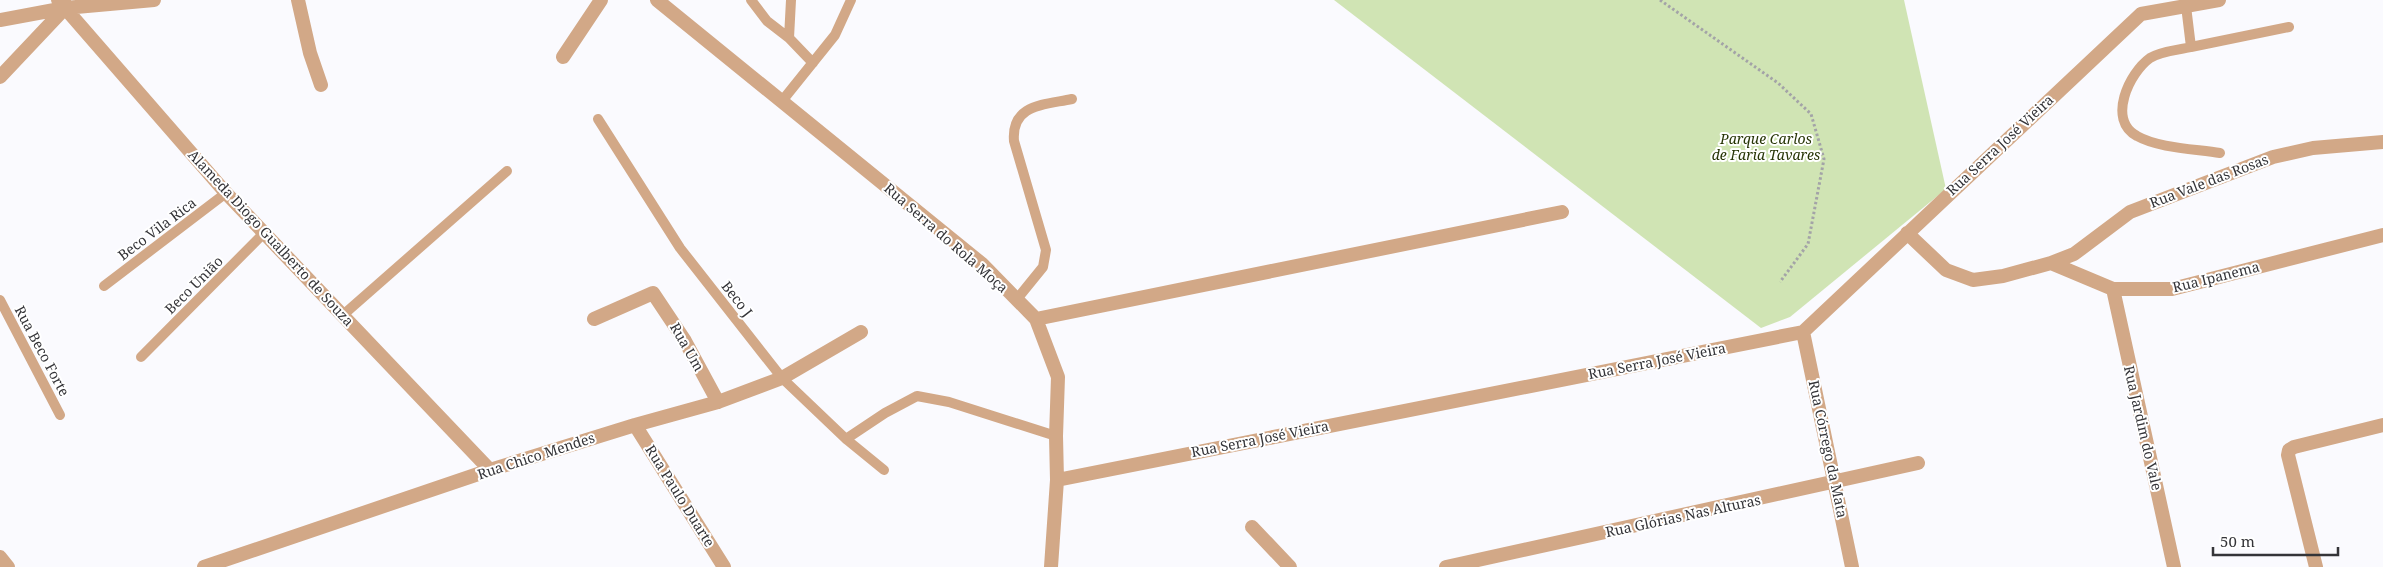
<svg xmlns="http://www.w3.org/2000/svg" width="2383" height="567" font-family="'Noto Serif',serif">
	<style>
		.park { fill: #d0e4b4 }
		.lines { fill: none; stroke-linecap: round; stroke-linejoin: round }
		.path { stroke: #a3a3a7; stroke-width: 3; stroke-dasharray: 2.5 2.5; stroke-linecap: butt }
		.service { stroke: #d2a887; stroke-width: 10 }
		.minor { stroke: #d2a887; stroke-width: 14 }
		.labels { text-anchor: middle; stroke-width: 4; stroke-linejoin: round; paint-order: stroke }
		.park-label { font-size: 14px; font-style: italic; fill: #273506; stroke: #fff }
		.street-label { font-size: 14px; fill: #343438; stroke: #fff }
	</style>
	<rect width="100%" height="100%" fill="#fafafe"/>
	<path class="park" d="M1334,0h570l42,189 -156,128 -29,11z"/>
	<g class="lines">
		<path class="path" d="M1660,0l118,83 33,31 13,45 -16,85 -28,38"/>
		<path class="service" d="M751,0l16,21 22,17 24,25
			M2186,6l5,41 98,-20
			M789,38l2,-38
			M2191,47c-12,3 -30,4 -41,11 -21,15 -43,62 -13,78 21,12 58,13 83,17
			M782,101l53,-66 16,-35
			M598,119l82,129 102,130 64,61 38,31
			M104,286l122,-93
			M1017,299l26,-32 3,-17 -32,-109c-3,-37 30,-36 58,-42
			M0,300l60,115
			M343,315l164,-144
			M141,357l124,-125
			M846,439l39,-26 32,-17 32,6 107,34"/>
		<path class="minor" d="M58,0l168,193 264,277
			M298,0l12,53 11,32
			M657,0l325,264 54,55 22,58 -2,59 1,44 -6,87
			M2141,14l78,-14
			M0,20l65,-12 89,-8
			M563,57l38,-57
			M0,77l67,-71
			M1907,233l39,37 27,10 30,-4 48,-13 23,-9 56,-42 143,-55 40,-9 70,-6
			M2051,263l62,26h59l211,-54
			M2113,289l61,278
			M594,319l59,-26 32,48 33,61
			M1036,319l526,-107
			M1803,332l49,235
			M635,425l89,142
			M1057,480l746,-148 338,-318
			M1252,527l38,40
			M0,557l8,10
			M204,567l286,-97 145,-45 83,-23 64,-24 79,-46
			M1446,567l472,-104
			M2316,567l-28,-112 1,-5 5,-3 89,-22"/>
	</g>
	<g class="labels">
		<g class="park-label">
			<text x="1766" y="144">Parque Carlos<tspan x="1766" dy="16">de Faria Tavares</tspan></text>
		</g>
		<g class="street-label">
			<text transform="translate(2000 145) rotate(-43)" y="5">Rua Serra José Vieira</text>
			<text transform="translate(2209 181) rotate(-21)" y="5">Rua Vale das Rosas</text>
			<text transform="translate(157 229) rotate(-37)" y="5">Beco Vila Rica</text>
			<text transform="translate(271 238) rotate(47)" y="5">Alameda Diogo Gualberto de Souza</text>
			<text transform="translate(946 238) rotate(41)" y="5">Rua Serra do Rola Moça</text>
			<text transform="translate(2216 277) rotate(-14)" y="5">Rua Ipanema</text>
			<text transform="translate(194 285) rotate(-45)" y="5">Beco União</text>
			<text transform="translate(737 299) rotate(52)" y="5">Beco J</text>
			<text transform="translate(687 347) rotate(60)" y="5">Rua Um</text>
			<text transform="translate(42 351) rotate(62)" y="5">Rua Beco Forte</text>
			<text transform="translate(1657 361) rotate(-11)" y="5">Rua Serra José Vieira</text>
			<text transform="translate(2143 428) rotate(77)" y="5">Rua Jardim do Vale</text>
			<text transform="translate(1260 439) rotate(-11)" y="5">Rua Serra José Vieira</text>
			<text transform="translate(1828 449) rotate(78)" y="5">Rua Córrego da Mata</text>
			<text transform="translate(536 456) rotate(-18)" y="5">Rua Chico Mendes</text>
			<text transform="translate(680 496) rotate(58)" y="5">Rua Paulo Duarte</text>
			<text transform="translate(1683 516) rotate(-12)" y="5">Rua Glórias Nas Alturas</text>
		</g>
	</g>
	<path d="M2213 547v8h125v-8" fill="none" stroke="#343438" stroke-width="2.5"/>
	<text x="2220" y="547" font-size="15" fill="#343438" stroke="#ffffff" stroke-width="4" paint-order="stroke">50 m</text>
</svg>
